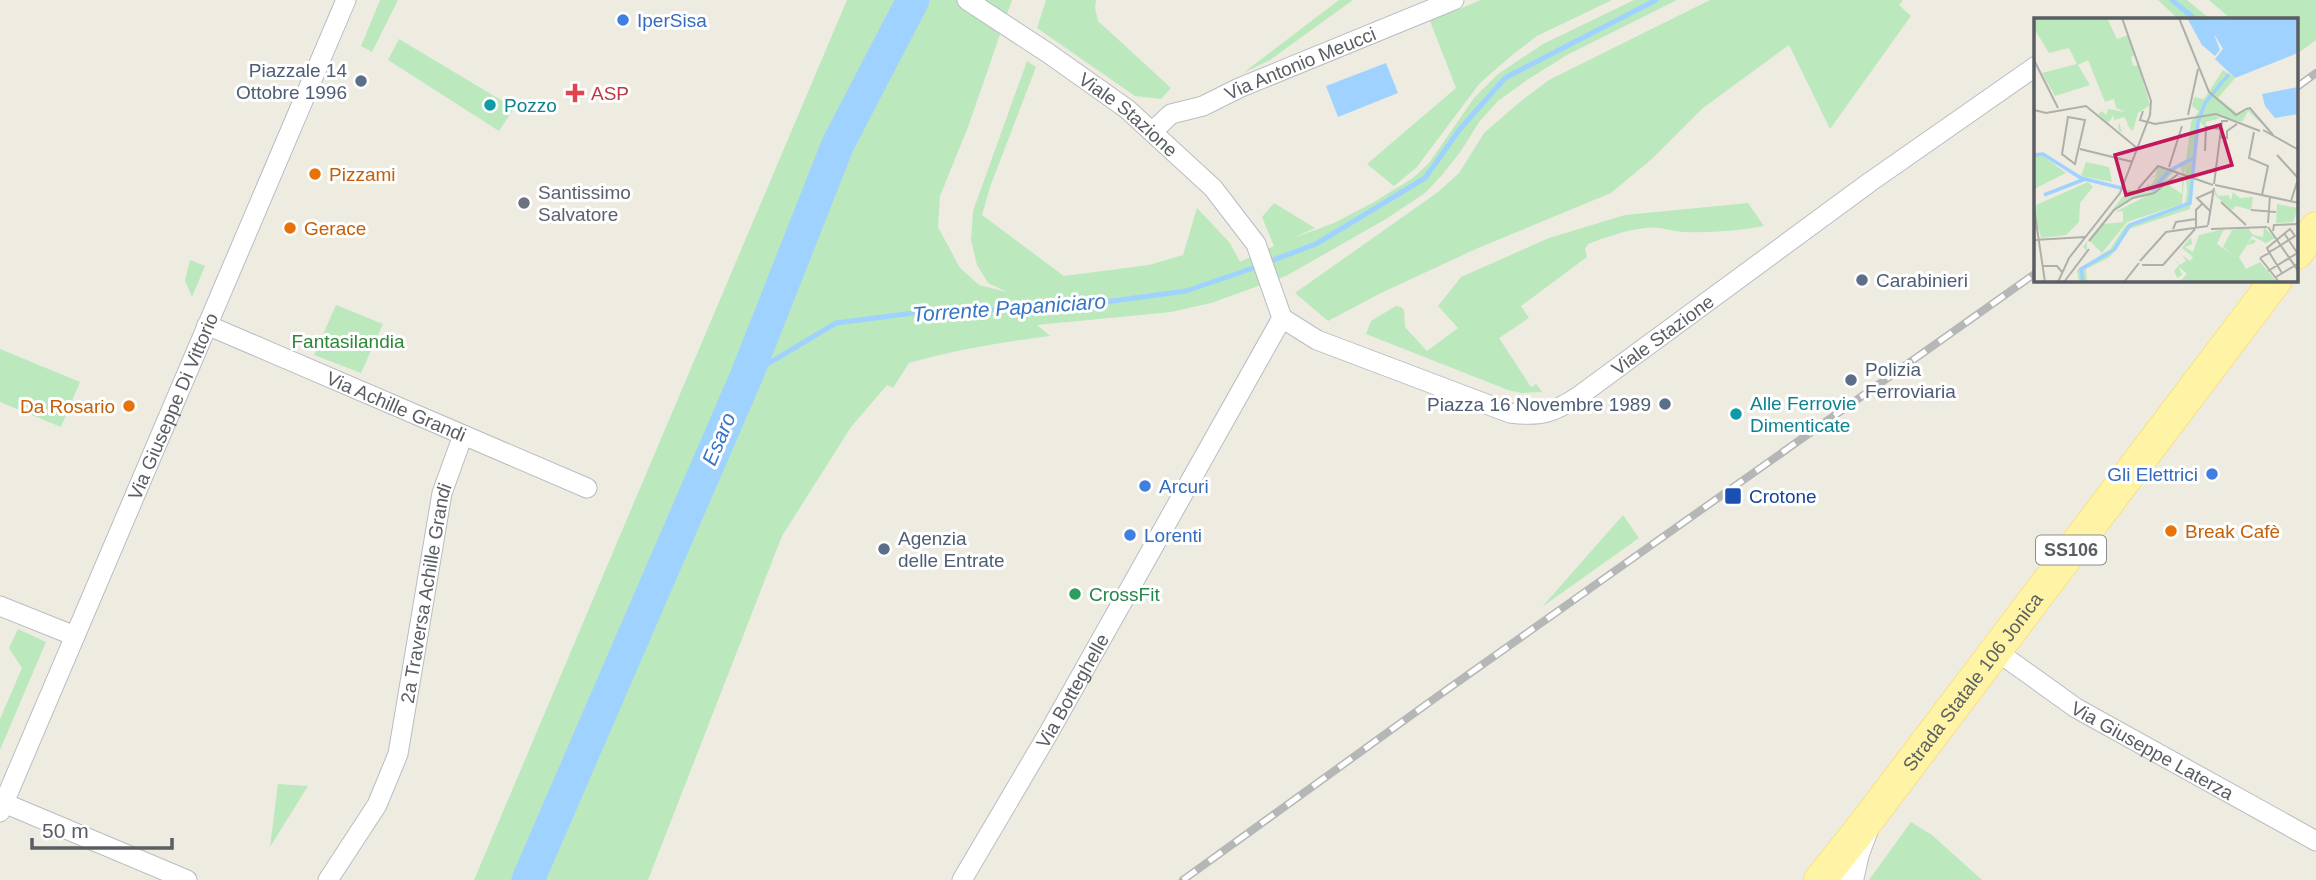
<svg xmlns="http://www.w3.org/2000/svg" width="2316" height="880" font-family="Arial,sans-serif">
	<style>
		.green { fill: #bbe8bd }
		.water { fill: #a0d2ff }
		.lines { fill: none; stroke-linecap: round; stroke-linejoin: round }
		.stream { stroke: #a0d2ff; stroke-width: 5 }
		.river { stroke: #a0d2ff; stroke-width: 33 }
		.street-casing { stroke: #b9bcc1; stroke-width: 21 }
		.secondary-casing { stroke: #babdc4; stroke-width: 30 }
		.primary-casing { stroke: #fcd24c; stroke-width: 33 }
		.street { stroke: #fff; stroke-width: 19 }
		.secondary { stroke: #fff; stroke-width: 28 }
		.primary { stroke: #fff4a5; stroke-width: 32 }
		.rail-casing { stroke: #b5b6b6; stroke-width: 8 }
		.rail { stroke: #fff; stroke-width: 5; stroke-dasharray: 16; stroke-linecap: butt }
		.shop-dot { fill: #3f7fe0; stroke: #fff; stroke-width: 2.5 }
		.service-dot { fill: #5c6f8a; stroke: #fff; stroke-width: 2.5 }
		.health-dot { fill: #e0444e; stroke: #fff; stroke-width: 2.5 }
		.culture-dot { fill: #0f9aa8; stroke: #fff; stroke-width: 2.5 }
		.food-dot { fill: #e8710a; stroke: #fff; stroke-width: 2.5 }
		.worship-dot { fill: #6b7280; stroke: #fff; stroke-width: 2.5 }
		.transit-dot { fill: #1a4fb4; stroke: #fff; stroke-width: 2.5 }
		.leisure-dot { fill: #2e9e5b; stroke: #fff; stroke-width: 2.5 }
		.labels { text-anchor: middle; stroke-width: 6; stroke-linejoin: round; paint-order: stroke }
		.shield { fill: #fff; stroke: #8c8e92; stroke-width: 2 }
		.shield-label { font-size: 18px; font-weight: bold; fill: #5a5e63 }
		.shop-label { font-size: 19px; fill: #366cbe; stroke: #fff; text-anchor: start }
		.street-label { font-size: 19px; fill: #5a5e63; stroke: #fff }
		.service-label { font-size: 19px; fill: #4e5e75; stroke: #fff; text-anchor: start }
		.health-label { font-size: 19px; fill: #be3a42; stroke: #fff; text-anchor: start }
		.culture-label { font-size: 19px; fill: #0d838f; stroke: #fff; text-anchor: start }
		.food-label { font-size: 19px; fill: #c56008; stroke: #fff; text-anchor: start }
		.worship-label { font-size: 19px; fill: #5b616d; stroke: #fff; text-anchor: start }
		.park-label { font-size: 19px; fill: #2e8736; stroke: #fff }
		.transit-label { font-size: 19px; fill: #164399; stroke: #fff; text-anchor: start }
		.leisure-label { font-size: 19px; fill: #27864d; stroke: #fff; text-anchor: start }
		.water-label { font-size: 21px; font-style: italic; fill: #3776c3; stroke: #fff }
		.inset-river { fill: none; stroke: #a0d2ff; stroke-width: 3.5 }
		.inset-road { fill: none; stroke: #afafab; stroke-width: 2 }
		.view { fill: #c2185b; fill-opacity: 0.15; stroke: #c2185b; stroke-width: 3.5 }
		.inset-edge { fill: none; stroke: #5a5e63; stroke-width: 3.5 }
	</style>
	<rect width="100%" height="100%" fill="#eeece1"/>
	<path class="green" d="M380,0h18l-26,52 -11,-6z
		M847,0h165l-44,127 -28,69 -2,31 22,41 19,17 28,7 -19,-9 -11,-18 -6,-25 2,-29 54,-150 9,6 -46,120 -8,28 82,61 85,-11 34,-10 14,-47 33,35 10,19 34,-16 -12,-29 12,-14 41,25 -24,11 43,-16 40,-21 39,-24 16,-15 45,-65 24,-24 45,-30 91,-44h43l-110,55 -40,25 -29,21 -19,21 -18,29 -19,24 -17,18 -39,26 -100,57 -75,27 -40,9 -134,13 13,11c-48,6 -94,14 -141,27l-16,25 -6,-3 -36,42 -69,109 -134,344h-174z
		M1046,0h50l-1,8 3,13 73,67 -10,11 -26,-3 -98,-68z
		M1339,0h14l-83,60 -27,13z
		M1481,0h131l-75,36 -26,20 -31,27 -64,85 -22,18 -27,-22 89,-76 -26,-67z
		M1710,0h193l-4,5 12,11 -81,113 -41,-84 -86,63 -50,50 -42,35 -133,55 -97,45 -53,28 -33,-28 143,-101 21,-19 25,-40 37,-32 28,-21z
		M2158,0h29l23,19h-32z
		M2209,0h107v40l-19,14v-35h-66z
		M399,39l115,69 -15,23 -111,-71z
		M1748,203l16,23c-26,5 -54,7 -81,6 -13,-1 -24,-6 -37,-4 -20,2 -40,9 -58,16l-3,5 2,8 -66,49 8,12 -30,20 32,49 5,-3 6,8 -21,1 -13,-3 -142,-56 5,-13 25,-15 5,1 3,3 1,17 22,24 31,-23 -20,-22 23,-29 88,-39 76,-23z
		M190,260l15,6 -13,31 -7,-16z
		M336,305l47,19 -22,49 -47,-18z
		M0,349l80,33 -19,45 -61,-25z
		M1623,515l16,23 -97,69z
		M18,629l28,13 -46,108v-31l22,-51 -13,-20z
		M278,784l30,2 -38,61z
		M1911,822l21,13 50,45h-113z"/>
	<path class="water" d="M1386,63l12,30 -60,24 -12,-31z"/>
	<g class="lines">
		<path class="stream" d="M2172,0l23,19
			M1268,262l48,-18 109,-66 35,-49 45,-51 151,-78
			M746,377l90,-54 93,-12 125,-2 132,-18 73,-25"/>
		<path class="river" d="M528,880l218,-503 92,-233 75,-144"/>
		<g class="street-casing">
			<g id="street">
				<path id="s1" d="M967,0l81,53 79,56 86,79 43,56 26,74 35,22 193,73c31,4 43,0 69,-17l291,-214 166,-116"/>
				<path id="s2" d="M1153,131l18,-17 32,-8 36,-18 215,-88"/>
				<path id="s3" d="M207,325l380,163"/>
				<path d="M0,606l75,30"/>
				<path id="s4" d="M1995,650l81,58 240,133"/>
				<path d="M4,803l183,77"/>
				<path id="s5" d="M0,812l346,-812"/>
				<path id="s6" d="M328,880l49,-75 21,-51 44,-261 21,-58"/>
				<path id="s7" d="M962,880l86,-146 234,-416"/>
			</g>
		</g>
		<g class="secondary-casing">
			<path id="secondary" d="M1849,880l6,-27 9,-24"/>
		</g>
		<g class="primary-casing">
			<g id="primary">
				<path d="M2297,253l19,-25"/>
				<path id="s8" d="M1820,880l47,-59 409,-541"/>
			</g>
		</g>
		<use href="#street" class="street"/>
		<use href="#secondary" class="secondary"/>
		<use href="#primary" class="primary"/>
		<g class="rail-casing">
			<path id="rail" d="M2297,87l19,-14
				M1183,880l255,-184 598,-423"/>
		</g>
		<use href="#rail" class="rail"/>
	</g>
	<g class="shop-dot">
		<circle cx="623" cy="20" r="7"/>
		<circle cx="2212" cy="474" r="7"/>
		<circle cx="1145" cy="486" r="7"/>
		<circle cx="1130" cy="535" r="7"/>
	</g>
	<g class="service-dot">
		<circle cx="361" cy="81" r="7"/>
		<circle cx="1862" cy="280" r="7"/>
		<circle cx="1851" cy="380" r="7"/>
		<circle cx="1665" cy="404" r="7"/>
		<circle cx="884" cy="549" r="7"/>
	</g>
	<path class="health-dot" d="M571.5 82.5h7v7h7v7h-7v7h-7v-7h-7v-7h7z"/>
	<g class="culture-dot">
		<circle cx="490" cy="105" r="7"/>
		<circle cx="1736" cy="414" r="7"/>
	</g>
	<g class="food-dot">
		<circle cx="315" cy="174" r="7"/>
		<circle cx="290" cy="228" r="7"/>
		<circle cx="129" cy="406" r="7"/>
		<circle cx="2171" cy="531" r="7"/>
	</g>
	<circle class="worship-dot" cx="524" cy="203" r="7"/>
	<rect class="transit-dot" x="1724" y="487" width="18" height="18" rx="3.5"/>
	<circle class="leisure-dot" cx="1075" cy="594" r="7"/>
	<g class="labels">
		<rect class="shield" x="2036" y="535.5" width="70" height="29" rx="5"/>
		<g class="shield-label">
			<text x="2071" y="556">SS106</text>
		</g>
		<g class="shop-label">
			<text x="637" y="27">IperSisa</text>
			<text x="2198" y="481" text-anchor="end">Gli Elettrici</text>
			<text x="1159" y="493">Arcuri</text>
			<text x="1144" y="542">Lorenti</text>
		</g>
		<g class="street-label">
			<text dy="7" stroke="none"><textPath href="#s2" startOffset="164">Via Antonio Meucci</textPath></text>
			<text dy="7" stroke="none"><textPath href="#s1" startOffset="198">Viale Stazione</textPath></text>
			<text dy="7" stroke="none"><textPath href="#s1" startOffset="884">Viale Stazione</textPath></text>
			<text dy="7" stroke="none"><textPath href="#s5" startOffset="441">Via Giuseppe Di Vittorio</textPath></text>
			<text dy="7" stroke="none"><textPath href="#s3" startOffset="206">Via Achille Grandi</textPath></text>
			<text dy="7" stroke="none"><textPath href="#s6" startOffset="308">2a Traversa Achille Grandi</textPath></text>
			<text dy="7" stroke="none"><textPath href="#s8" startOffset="250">Strada Statale 106 Jonica</textPath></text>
			<text dy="7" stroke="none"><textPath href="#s7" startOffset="219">Via Botteghelle</textPath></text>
			<text dy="7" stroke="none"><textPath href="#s4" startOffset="187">Via Giuseppe Laterza</textPath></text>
		</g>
		<g class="service-label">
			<text x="347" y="77" text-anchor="end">Piazzale 14<tspan x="347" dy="22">Ottobre 1996</tspan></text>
			<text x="1876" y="287">Carabinieri</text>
			<text x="1865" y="376">Polizia<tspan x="1865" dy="22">Ferroviaria</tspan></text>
			<text x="1651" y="411" text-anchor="end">Piazza 16 Novembre 1989</text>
			<text x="898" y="545">Agenzia<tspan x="898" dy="22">delle Entrate</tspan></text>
		</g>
		<g class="health-label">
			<text x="591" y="100">ASP</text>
		</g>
		<g class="culture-label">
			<text x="504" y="112">Pozzo</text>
			<text x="1750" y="410">Alle Ferrovie<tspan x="1750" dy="22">Dimenticate</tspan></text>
		</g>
		<g class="food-label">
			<text x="329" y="181">Pizzami</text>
			<text x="304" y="235">Gerace</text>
			<text x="115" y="413" text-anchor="end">Da Rosario</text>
			<text x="2185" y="538">Break Cafè</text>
		</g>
		<g class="worship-label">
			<text x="538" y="199">Santissimo<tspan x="538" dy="22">Salvatore</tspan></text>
		</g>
		<g class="park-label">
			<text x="348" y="348">Fantasilandia</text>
		</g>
		<g class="transit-label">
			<text x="1749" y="503">Crotone</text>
		</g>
		<g class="leisure-label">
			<text x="1089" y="601">CrossFit</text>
		</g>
		<g class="water-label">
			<text transform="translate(1009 308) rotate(-4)" y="7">Torrente Papaniciaro</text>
			<text transform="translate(719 439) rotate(-67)" y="7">Esaro</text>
		</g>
	</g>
	<g transform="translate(2034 18)">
		<rect width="264" height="264" fill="#eeece1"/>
		<path d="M0,0h73l10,21 11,-4 7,20 -4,2 2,9 5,-1 12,40 -12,8 -5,18 -6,-6 -6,7 -2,-2 -1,-4 2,-3 1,8 7,-7 -4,-7 -10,3v-5l-6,8 -10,-9 4,-3 4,4 2,-6 18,3 -10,-4 -2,-9 -9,3 -17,-42 -10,5 12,20 -35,11 -13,-23 35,-9 -8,-16 -20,5 -15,-25zM189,52l12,8 -17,20 19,15 11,-5 26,27 -26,-24 -6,11 -30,-7 9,3 -15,4 -1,5 -5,-5 -10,87 -61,20 -19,28 -24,12 1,13h-8l-2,-12 33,-21 16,-24 54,-18 5,-3 2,-13 -2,-25 -1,10 -4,-10 -15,14 9,-2 -5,7 13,9v-15l-5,-3 7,1 -2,27 -55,18 -25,31 -12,-12 13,-17 20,-2v-11l-8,1 39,-20 -18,5 -24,14 -25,32v8l-4,-4 45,-57 19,2v-9l3,3 7,-10 -8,2 7,-3 1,-8 13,2 16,-9 5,-38 8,-11 -7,-5 2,-9 10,2zM8,137l24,18 -32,16v-33zM52,144l23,5 3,15 -31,-6zM54,164l5,5 -13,16 -1,19 -13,13 -25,3 -2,-9 -5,1 2,-25zM181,172l3,6 10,-1 3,5 2,-8 7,6 13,-1 -2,13 -15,-4 -4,4 -17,-15zM243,186l21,4 -5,14 -17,1zM230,209l11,11 -9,5 -14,-7 -5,8 5,-5 6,3 -3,-1v2l-8,2 -8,12 7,12 14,-7 17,20h-98l8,-8 -8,-7 3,8 -5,3 -3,-7 5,-6 -7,-9 8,9 6,-4 -4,-6 8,6 3,-4 -11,-9 9,-11 1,7 -7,3 8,5 6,-17 25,-6 -7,15 20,14 -14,-11 9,-17 16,-2 5,7 10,2z" fill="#bbe8bd"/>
		<path d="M153,0h111v35l-63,25 -20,-19 8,-10 -9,-15 6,16 -5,6 -13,-11zM264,69v27l-23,4 -10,-12 -3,-12z" fill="#a0d2ff"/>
		<path class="inset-river" d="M0,137l9,-1 38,24 40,10M118,173l17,-20 24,-13M10,177l41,-16M49,264l-2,-13 33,-19 16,-25 60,-22 8,-81 7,-19 24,-29"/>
		<path class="inset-road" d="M145,0l30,74 27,23 10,-6M0,42l24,48M212,91l4,-1 23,27M0,92l12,3 40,-7 51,42M109,93l-3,9 15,4 61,-10 44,17M154,97l10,-46M34,99l17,3 -10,44 -13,-10zM229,112l36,20M220,114l-5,26 19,8 -6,29M186,119l7,1v-7l10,-7M46,131l53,13M171,133l1,-24 15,2M243,137l21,23M135,149l13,-41M180,166l8,-63h6M181,167l84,18M104,171l20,-23 55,19M257,183l7,-22M187,184l25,23M0,190l11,74M217,192l25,2M177,194l-14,-14 16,-7M234,205l2,-27M174,207l6,-37M234,209l31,45M162,210v-18l6,-6M139,211l3,-7 20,-3M177,211l56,-2M239,213l1,-6 25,-1M250,215l14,21M0,222l51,-3M55,223l25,-31 19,-12 21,-5 24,-19M226,240l9,-5v-1l4,-2 8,-5 14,-9 -5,-7 -23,19 2,4 3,5 10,16M226,240l19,24M106,243l26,-29 42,-6M108,247h21l32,-36M9,248h14l5,6M234,253l31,-19M242,259l23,-14M24,264l11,-24 51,-65 30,-78 1,-14 -29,-83M30,264l25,-33M90,264l15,-19"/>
		<path class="view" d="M186,107l12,40 -106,30 -11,-40z"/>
		<rect width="264" height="264" class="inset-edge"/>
	</g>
	<path d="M32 838v10h140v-10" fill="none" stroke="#5a5e63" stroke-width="3.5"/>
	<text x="42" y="838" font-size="21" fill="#5a5e63" stroke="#ffffff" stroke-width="5" paint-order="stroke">50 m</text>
</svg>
